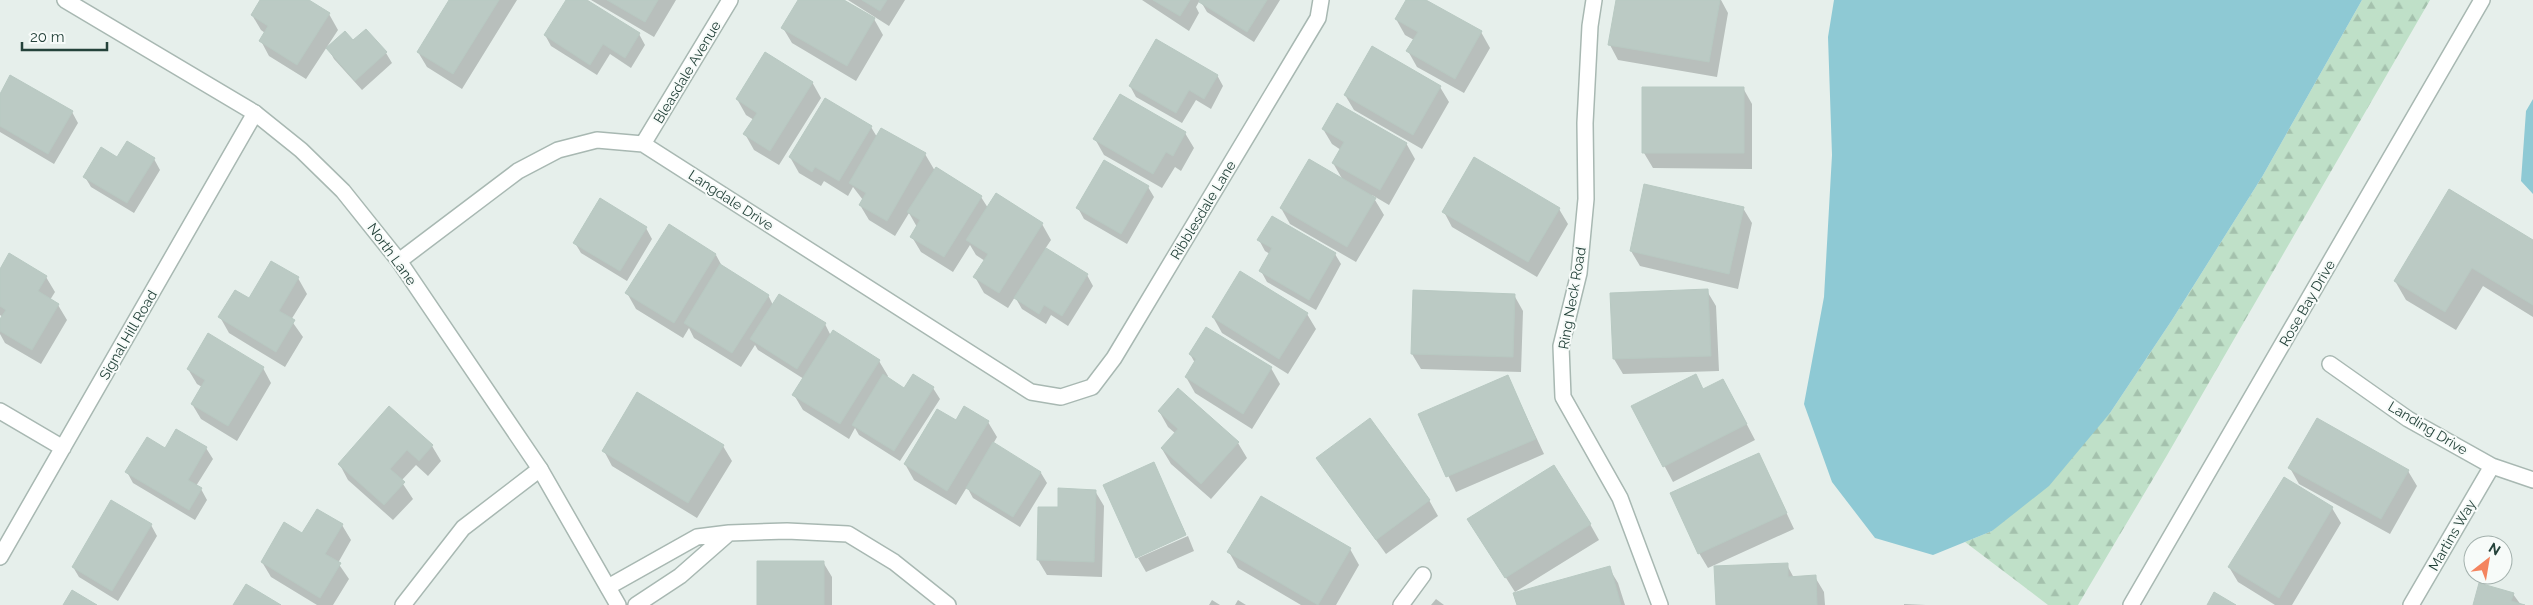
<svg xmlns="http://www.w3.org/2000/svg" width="2533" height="605" font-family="Raleway,sans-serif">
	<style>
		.forest { fill: url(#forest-firs) }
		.water { fill: #8ec9d4 }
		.shadow { fill: #0003 }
		.building { fill: #bbcac4; stroke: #b8c9c2 }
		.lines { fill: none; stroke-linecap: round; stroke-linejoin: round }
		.minor-casing { stroke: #a8b8b2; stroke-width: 18 }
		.tertiary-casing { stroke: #a8b8b2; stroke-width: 18 }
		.minor { stroke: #fff; stroke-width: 15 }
		.tertiary { stroke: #fff; stroke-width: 15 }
		.labels { text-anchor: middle; stroke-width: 4; stroke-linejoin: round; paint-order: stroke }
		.street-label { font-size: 14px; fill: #24423a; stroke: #f7fbf9 }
	</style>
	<defs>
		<pattern id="forest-firs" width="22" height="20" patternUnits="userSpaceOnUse" patternTransform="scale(1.25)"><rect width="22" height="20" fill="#bfe0c8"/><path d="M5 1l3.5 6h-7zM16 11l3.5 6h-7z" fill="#a4c1ad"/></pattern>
	</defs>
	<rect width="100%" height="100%" fill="#e6efeb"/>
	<path class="forest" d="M2362,0h68l-264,457 -88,148h-30l-83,-63 27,-11 118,-118 62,-93 90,-143z"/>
	<path class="water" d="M1834,0h528l-100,177 -90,143 -62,93 -61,73 -57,45 -59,24 -58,-17 -43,-56 -28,-78 20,-107 8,-142 -4,-118z
		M2533,99v95l-12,-13 5,-70z"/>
	<path class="shadow" d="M262,0h45l22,14 9,16 -32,49 -37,-23 -8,-15 4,-8 -4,-3 -9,-15z
		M451,0h66l-55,89 -35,-22 -9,-15z
		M567,0h18l54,34 6,11 -14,23 -21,-14 -13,21 -46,-29 -6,-11z
		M591,0h85l-22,37z
		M799,0h42l33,19 9,16 -27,46 -64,-38 -9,-15z
		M848,0h57l-16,26z
		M1142,0h138l-26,42 -47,-30 -7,-12 -4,7 3,6 -10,18z
		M1407,0h16l58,32 9,16 -26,45 -47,-26 -9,-16 6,-11 -9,-5 -9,-16z
		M1617,0h104l7,13 -11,64 -99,-17 -8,-15z
		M353,42l33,11 6,10 -30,27 -28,-31 -6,-11z
		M1217,75l6,11 -12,23 -15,-9 -14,23 -46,-26 -6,-11z
		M812,82l9,16 -42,67 -25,-15 -9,-16 9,-14 -8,-5 -9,-16z
		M1440,87l9,15 -27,47 -68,-39 -9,-15z
		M1743,88l9,16v65l-99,-1 -9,-15z
		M0,96l72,16 6,11 -24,41 -54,-32z
		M871,127l6,10 48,17 10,17 46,26 7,11 8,-13 46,29 9,16 -6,9 42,26 6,11 -25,40 -17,-11 -5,9 -24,-15 -7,-12 -7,11 -24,-15 -9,-16 10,-16 -9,-6 -6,-10 -17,27 -32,-20 -9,-15 5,-10 -8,-14 -14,23 -26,-16 -9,-15 3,-5 -10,-13 -5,9 -24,-15 -3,5 -22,-13 -9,-16z
		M1323,129l83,14 9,16 -26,46 -17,-10 12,20 -28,47 -66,-38 -9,-16 63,-26 -11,-19 8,-13 -9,-6z
		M1185,133l9,15 -13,23 -6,-4 -13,21 -58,-33 -9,-16z
		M118,158l36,1 6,11 -26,43 -43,-26 -6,-10z
		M1148,187l6,10 -27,47 -43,-25 -6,-11z
		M1743,208l9,15 -14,66 -98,-23 -9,-15z
		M1559,209l9,15 -31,53 -85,-50 -8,-15z
		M646,228l6,11 -25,42 -46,-28 -6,-10z
		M1259,240l76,14 6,10 -25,46 -49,-28 -6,-11 9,-17 -5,-3z
		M2533,241v76l-50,-31 -27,44 -50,-30 -11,-19z
		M716,255l7,13 45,27 5,10 52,19 6,12 48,25 9,15 -1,2 18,12 28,-2 7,11 -40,62 -41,-26 -4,-7 -6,11 -46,-29 -9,-15 10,-16 -46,-29 -3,-5 -14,22 -47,-29 -5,-10 -6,10 -47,-29 -9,-16z
		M0,271l46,6 9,15 -5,8 8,5 9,15 -26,44 -36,-21 -5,-9v-12l3,-5 -3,-2z
		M298,278l9,16 -16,26 12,17 -18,30 -56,-34 -9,-16 29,-17z
		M1707,291l9,15 3,65 -96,3 -9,-15z
		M1514,295l9,16 -2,61 -100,-3 -9,-15z
		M1307,314l9,15 -28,45 -66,-41 -9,-16z
		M1190,354l81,14 9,16 -28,45 -57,-36 -9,-16 9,-14z
		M263,368l8,15 -34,58 -36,-22 -9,-15 10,-17 -5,-3 -9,-15z
		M1508,377l36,77 -88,38 -37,-77z
		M1704,390l28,6 23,44 -82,42 -40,-75z
		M390,408l42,38 9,15 -13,15 -12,-11 -15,16 12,18 -20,21 -45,-40 -8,-15z
		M965,408l23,14 9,15 -4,7 48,29 6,10 -27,44 -47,-29 -6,-11 -11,18 -42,-25 -9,-16 51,-42z
		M1159,411l79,32 9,15 -36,41 -40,-35 -9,-15 14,-15 -8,-7z
		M723,446l9,15 -35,57 -85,-52 -8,-15z
		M206,448l7,11 -17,27 5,3 6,11 -12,20 -62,-37 -6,-11 38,-22z
		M1759,454l35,75 -86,39 -9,-15z
		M1317,458l112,42 9,16 -52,38z
		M1153,464l33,70 -49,22z
		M2290,468l118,3 9,15 -27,48 -91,-50z
		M1095,491l9,15 -2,71 -55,-2 -9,-15z
		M1261,497l89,52 9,16 -23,40h-35l-63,-37 -9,-16z
		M2332,508l9,15 -49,82h-17l-37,-23 -9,-15z
		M1590,524l9,16 -84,52 -37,-58z
		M151,525l6,11 -39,65 -39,-24 -6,-10z
		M342,525l9,15 -13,23 11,16 -16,26h-16l-46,-28 -9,-15 41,-27z
		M1188,536l6,15 -48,21 -8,-14z
		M823,562l9,15v28h-74z
		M1787,565l7,13 21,-1 9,15 1,13h-108z
		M1609,568l9,15 7,22h-107z
		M2513,594l8,11h-46z
		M1436,599l8,6h-13z
		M1212,600l8,5h-11z
		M1238,600l8,5h-11z
		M1904,604l22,1h-22z"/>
	<path class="building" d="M260,0h49l21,13 -33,52 -38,-24 9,-15 -17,-11z
		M449,0h50l-46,74 -36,-22z
		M566,0h21l53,33 -15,25 -22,-14 -13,21 -46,-30z
		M607,0h51l-13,22z
		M798,0h46l31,18 -28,48 -66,-38z
		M862,0h25l-7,11z
		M1153,0h37l-10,16z
		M1200,0h67l-20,32 -48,-30z
		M1406,0h20l56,31 -27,48 -49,-28 12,-19 -23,-13z
		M1616,0h104l-11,62 -101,-17z
		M366,29l21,23 -32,29 -29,-33 19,-17 8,9z
		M1156,39l62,36 -14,24 -15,-9 -13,23 -47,-27z
		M1372,46l69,40 -28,49 -69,-40z
		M765,52l48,30 -43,69 -27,-17 14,-21 -21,-14z
		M10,75l63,36 -25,43 -48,-28v-32z
		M1642,87h102v66h-102z
		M1120,94l66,38 -13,24 -7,-4 -13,22 -60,-35z
		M825,98l47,28 -33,55 -24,-14 -3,5 -23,-15z
		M1337,103l70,40 -27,47 -48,-27 12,-21 -22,-13z
		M881,128l45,25 -39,68 -28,-16 7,-12 -17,-10z
		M127,141l28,17 -28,45 -44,-26 18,-30 16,10z
		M1474,157l86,51 -32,54 -86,-50z
		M1309,159l67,39 -29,49 -67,-39z
		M1104,160l45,26 -28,48 -45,-26z
		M936,167l46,29 -38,61 -34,-20 10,-17 -13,-8z
		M1644,184l100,23 -15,67 -99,-23z
		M2449,189l84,51v65l-61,-37 -27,44 -51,-31z
		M996,193l47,30 -44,70 -26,-16 15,-23 -22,-14z
		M600,198l47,29 -27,44 -47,-28z
		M1272,216l64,37 -27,47 -50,-29 13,-23 -15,-8z
		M669,224l47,30 -42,69 -49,-30z
		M1046,248l42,26 -26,42 -18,-11 -5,9 -25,-16z
		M9,253l38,23 -9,15 21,13 -27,46 -32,-19v-12l6,-9 -6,-4v-37z
		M271,261l28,16 -20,34 16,9 -19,32 -58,-35 17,-27 14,8z
		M720,264l49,31 -37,58 -48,-30z
		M1240,271l68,42 -29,46 -67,-42z
		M1708,289l3,67 -98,3 -3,-66z
		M1413,290l102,4 -2,63 -102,-3z
		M779,294l47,29 -29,46 -47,-30z
		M1206,327l66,40 -29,47 -58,-37 11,-18 -7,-5z
		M833,330l47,30 -40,64 -48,-29z
		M208,333l56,34 -36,59 -37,-22 14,-24 -18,-11z
		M883,374l21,14 9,-14 21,13 -40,64 -42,-26z
		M1696,374l7,15 20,-10 24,45 -84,43 -32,-61z
		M1508,375l28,64 -90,38 -28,-63z
		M1178,388l61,54 -38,42 -40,-36 17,-19 -20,-18z
		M637,392l87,53 -36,58 -86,-52z
		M389,406l44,39 -14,16 -12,-11 -17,19 15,13 -21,23 -46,-41z
		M964,406l25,15 -42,70 -43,-27 33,-55 19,11z
		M1370,418l60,82 -54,40 -60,-82z
		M2317,418l92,52 -28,49 -93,-51z
		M176,429l31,18 -19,33 14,8 -13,22 -64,-38 22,-35 18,11z
		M993,442l48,30 -28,45 -47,-29z
		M1759,453l28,60 -89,41 -28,-61z
		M1154,462l32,73 -50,23 -33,-73z
		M1554,465l37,59 -86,54 -38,-59z
		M2284,477l49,30 -54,91 -51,-31z
		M1058,488l38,2 -2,72 -57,-2 1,-53h20z
		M1261,496l90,52 -33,57 -91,-53z
		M111,500l41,24 -40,67 -40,-24z
		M317,509l26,15 -18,30 16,9 -21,35 -59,-36 23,-40 18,11z
		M757,561h67v44h-67z
		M1788,563v14l28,-2 1,30h-101l-2,-39z
		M1610,566l11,39h-104l-4,-12z
		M2479,583l35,10 -3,8 14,4h-52z
		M246,584l35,21h-48z
		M72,590l25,15h-34z
		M2214,592l22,13h-29z"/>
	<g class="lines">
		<g class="minor-casing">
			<path id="minor" d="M1594,0l-4,26 -5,97 1,76 -7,74 -18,73 2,51 57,101 40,107
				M643,144l87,-144
				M399,261l119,-90 40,-21 39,-10 46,4 388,248 30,5 31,-10 22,-29 204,-340 3,-18
				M2330,364l78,55 84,47 41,14
				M0,411l63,37
				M0,557l255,-444
				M608,587l89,-50 32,-4 58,-2 61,3 46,28 54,43
				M403,605l60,-77 77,-59
				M636,605l44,-29 49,-43
				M1401,605l22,-30
				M2411,605l81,-139"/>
		</g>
		<g class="tertiary-casing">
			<path id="tertiary" d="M65,0l190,113 46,37 42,41 56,70 141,208 78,136
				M2131,605l351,-605"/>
		</g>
		<use href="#minor" class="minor"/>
		<use href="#tertiary" class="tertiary"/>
	</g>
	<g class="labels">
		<g class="street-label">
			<text transform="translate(687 72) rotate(-59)" y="5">Bleasdale Avenue</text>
			<text transform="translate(731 200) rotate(33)" y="5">Langdale Drive</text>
			<text transform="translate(1203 210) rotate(-59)" y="5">Ribblesdale Lane</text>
			<text transform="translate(392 254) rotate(54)" y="5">North Lane</text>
			<text transform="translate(1572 298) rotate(-80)" y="5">Ring Neck Road</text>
			<text transform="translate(2307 303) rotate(-60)" y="5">Rose Bay Drive</text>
			<text transform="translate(128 335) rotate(-60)" y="5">Signal Hill Road</text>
			<text transform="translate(2428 428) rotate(31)" y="5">Landing Drive</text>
			<text transform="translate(2452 535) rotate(-60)" y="5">Martins Way</text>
		</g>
	</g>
	<g transform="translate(2488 560) rotate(31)"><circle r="24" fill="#f7fbf9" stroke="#a3b1ad"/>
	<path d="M0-4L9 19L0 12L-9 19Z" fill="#f4845f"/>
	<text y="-8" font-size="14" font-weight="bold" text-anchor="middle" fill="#24423a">N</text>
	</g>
	<path d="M22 42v8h85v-8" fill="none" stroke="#24423a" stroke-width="2.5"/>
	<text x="30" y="42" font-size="15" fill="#24423a" stroke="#f7fbf9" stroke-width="4" paint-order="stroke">20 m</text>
</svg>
